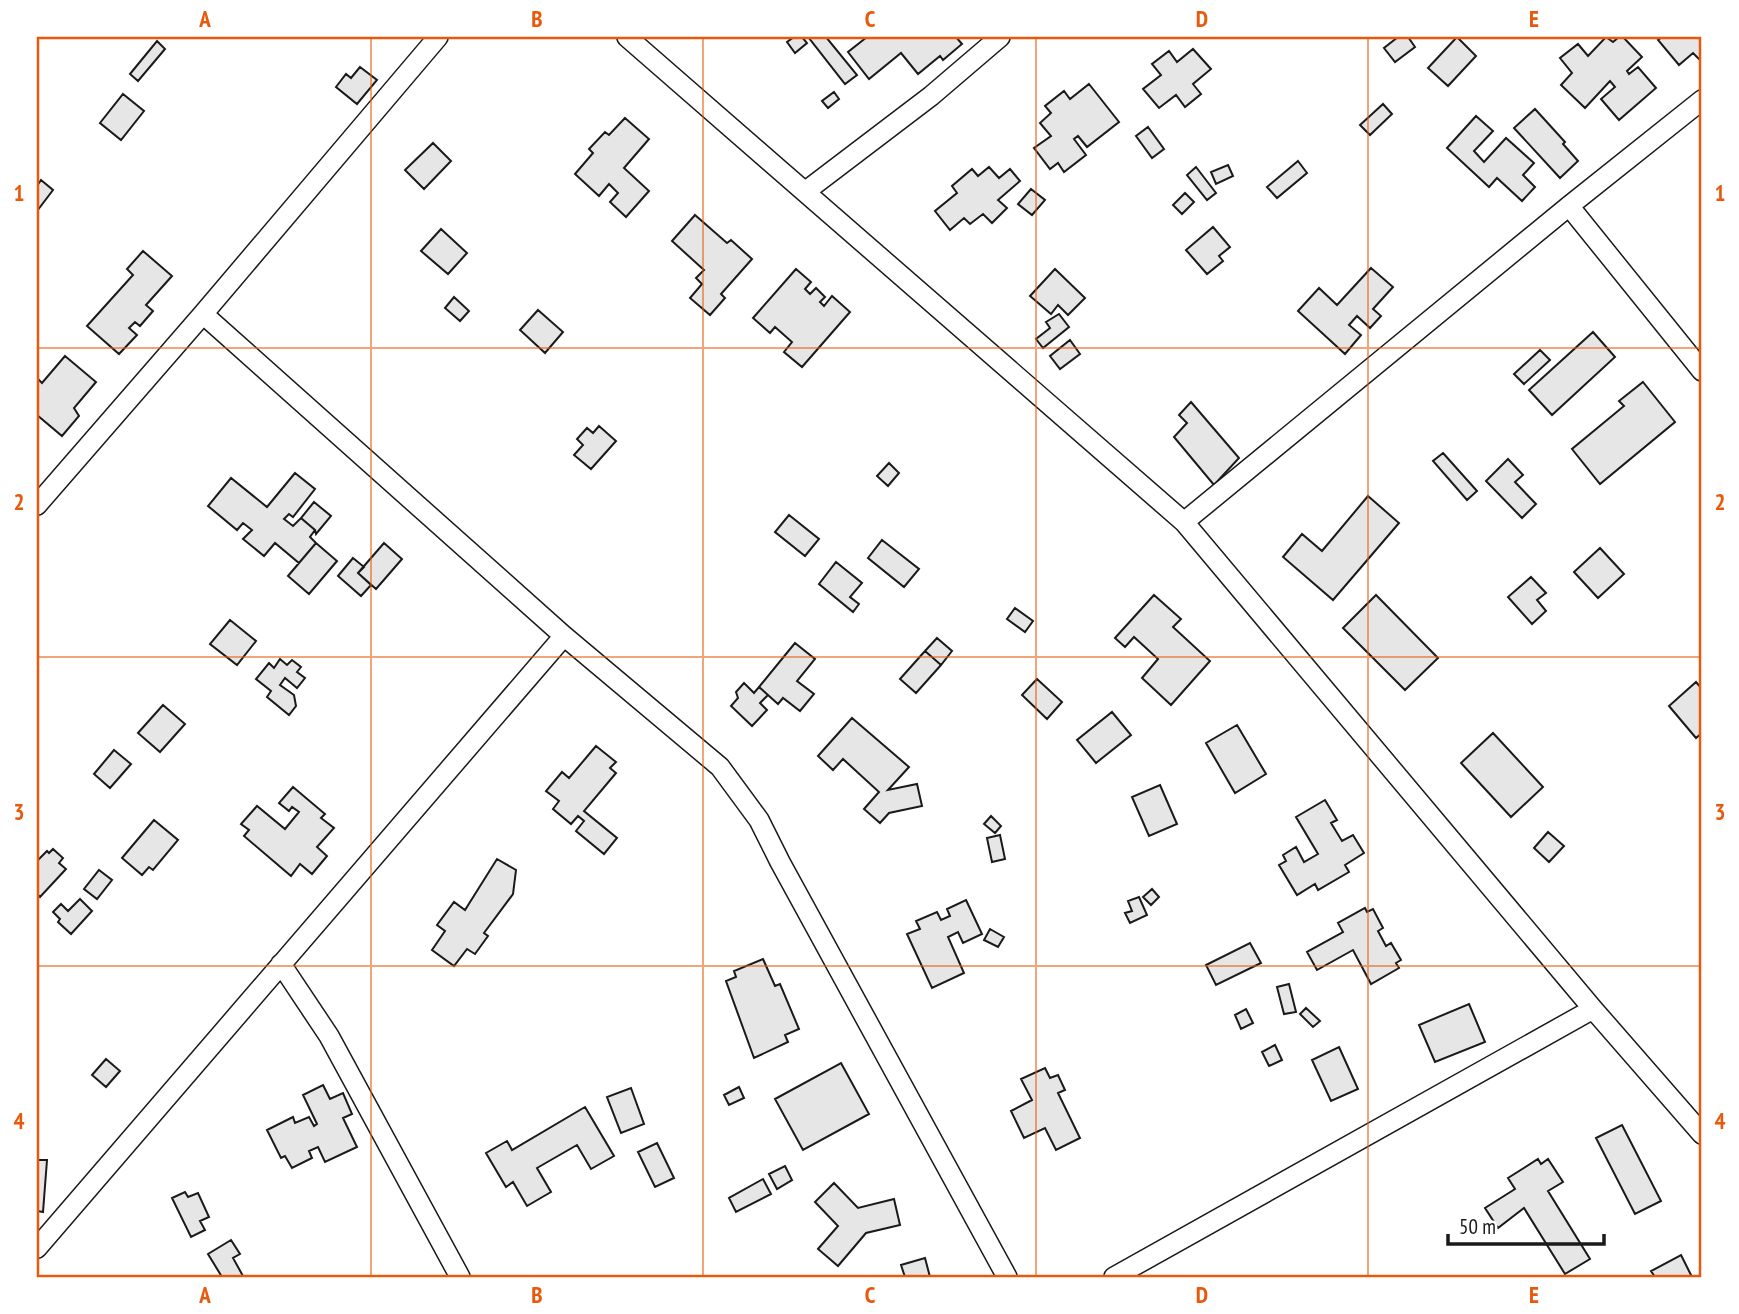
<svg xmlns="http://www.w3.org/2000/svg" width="1739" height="1314" font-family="'PT Sans Narrow',sans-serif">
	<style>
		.building { fill: #e6e6e6; stroke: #1a1a1a; stroke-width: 2 }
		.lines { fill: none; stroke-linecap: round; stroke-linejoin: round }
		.minor-casing { stroke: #1a1a1a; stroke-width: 22 }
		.minor { stroke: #fff; stroke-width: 19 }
		.grid { fill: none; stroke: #e8590c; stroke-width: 2; stroke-opacity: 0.55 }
		.neatline { fill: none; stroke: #e8590c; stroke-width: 2.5 }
		.grid-label { font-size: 23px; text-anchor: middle; font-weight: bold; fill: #e8590c }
	</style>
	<rect width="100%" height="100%" fill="#fff"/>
	<path class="building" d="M794,37h8l5,6 -12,10 -8,-11z
		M811,37h15l31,38 -12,9 -36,-46z
		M867,37h89l6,7 -19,16 -3,-4 -22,18 -17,-21 -32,26 -21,-27z
		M1398,37h10l7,10 -20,15 -11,-14z
		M1457,37l19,19 -28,30 -20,-18z
		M1606,37l7,5 6,-5h4l19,20 -15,14 2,3 9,-7 18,21 -37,32 -18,-21 14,-12 -5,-6 -25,27 -24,-23 11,-12 -12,-15 18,-14 10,12z
		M1662,37h40v23l-1,1 -8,-8 -14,12 -21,-25z
		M157,41l8,8 -27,32 -8,-7z
		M1193,49l18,20 -18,15 8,10 -16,13 -9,-12 -17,13 -16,-19 18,-14 -9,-11 17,-13 8,11z
		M360,67l17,13 -20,24 -21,-17 10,-13 5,4z
		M1089,84l30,38 -32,25 -9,-11 -4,3 12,16 -22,17 -6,-9 -8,6 -16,-21 17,-12 -11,-13 11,-10 -6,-7 19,-15 6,8z
		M834,92l5,7 -11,9 -6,-7z
		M123,94l21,17 -23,29 -21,-17z
		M1383,104l9,10 -22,21 -10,-10z
		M1535,109l30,33 -2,2 15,17 -18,17 -46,-50z
		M1476,116l17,15 -19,20 10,11 22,-24 28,25 -11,12 12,12 -13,14 -25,-23 -8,9 -42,-39z
		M625,118l24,21 -25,29 25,23 -23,26 -16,-15 8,-9 -9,-9 -10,12 -24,-22 18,-21 -4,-4 16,-17 4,3z
		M1148,127l16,22 -12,9 -16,-22z
		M433,143l18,18 -27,28 -19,-19z
		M1298,161l9,12 -30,25 -10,-11z
		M1228,165l5,11 -17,8 -5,-12z
		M989,167l10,11 11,-9 10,12 -22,19 9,8 -15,15 -9,-9 -13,10 -6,-6 -14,12 -15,-19 22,-18 -5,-7 20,-17 6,7z
		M1196,167l20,26 -9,7 -20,-25z
		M41,180l12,10 -16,21v-25z
		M1031,189l14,11 -13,15 -14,-11z
		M1185,193l9,9 -12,12 -9,-9z
		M695,215l32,28 4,-3 21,19 -31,35 4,4 -15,17 -20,-17 12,-14 -6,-6 8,-8 -32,-29z
		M1213,227l17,20 -11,9 4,5 -16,13 -21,-24z
		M441,229l26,24 -19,21 -27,-23z
		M143,251l29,25 -26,29 7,6 -13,15 -5,-4 -6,6 8,7 -18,19 -32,-28 46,-51 -6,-6z
		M1371,268l22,19 -20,22 8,7 -11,12 -13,-12 -8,9 12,10 -16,19 -47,-43 21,-23 18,17z
		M796,269l15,13 -6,7 5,5 6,-6 9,9 -5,5 4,4 8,-10 18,16 -48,55 -18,-15 8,-10 -17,-15 -5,6 -17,-15z
		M1055,269l30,29 -17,17 -10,-10 -7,9 -21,-18z
		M454,297l15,14 -9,10 -15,-13z
		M538,310l25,22 -18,21 -25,-23z
		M1059,314l10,13 -26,21 -7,-9 14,-11 -4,-6z
		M1593,332l22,25 -63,58 -23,-25z
		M1070,340l10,14 -20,15 -10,-13z
		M1540,350l10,10 -26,24 -10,-10z
		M65,356l31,26 -22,26 5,8 -17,20 -25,-21v-37l5,5z
		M1643,382l32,40 -75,62 -28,-35 52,-43 -5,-5z
		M1191,402l48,56 -25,27 -40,-48 13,-14 -8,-8z
		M599,426l17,15 -25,28 -17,-14 9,-10 -6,-6 10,-11 6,5z
		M1443,453l34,38 -10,9 -34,-39z
		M1508,459l15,16 -8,7 21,22 -14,14 -36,-37z
		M889,463l10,10 -11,13 -11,-10z
		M295,473l20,16 -22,28 -4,-3 -5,5 9,7 8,-8 14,12 -5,7 6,6 -17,20 -24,-20 -11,13 -21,-17 9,-9 -9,-7 -6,7 -29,-24 23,-28 36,29z
		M1368,496l31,27 -66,77 -50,-43 19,-23 20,17z
		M314,502l17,14 -15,18 -1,-4 -14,-12z
		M789,515l30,24 -14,17 -30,-24z
		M882,540l37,29 -15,18 -36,-29z
		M316,543l21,18 -28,33 -21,-18z
		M384,543l18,16 -26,30 -18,-16z
		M1600,548l24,26 -26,24 -24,-26z
		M353,558l11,9 -6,6 13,12 -10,11 -23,-20z
		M836,562l26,21 -12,14 9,7 -6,8 -34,-28z
		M1531,577l15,16 -9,7 9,11 -14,13 -24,-27z
		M1154,595l27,24 -8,8 37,34 -39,44 -29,-27 16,-19 -24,-22 -9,10 -10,-9z
		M1376,595l62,63 -33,32 -62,-62z
		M1015,608l18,13 -8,11 -18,-13z
		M230,620l26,21 -19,24 -27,-21z
		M937,638l15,13 -11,14 -16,-14z
		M795,643l20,16 -18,22 17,13 -14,17 -17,-13 -5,6 -19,-17z
		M925,651l16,14 -25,28 -16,-14z
		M280,659l7,6 5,-5 9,7 -4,5 8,6 -8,10 -12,-10 -5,7 14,10 2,11 -7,9 -22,-18 4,-6 -15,-12 13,-16 5,5z
		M1037,679l25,23 -15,17 -25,-24z
		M1696,682l6,7v44l-6,5 -27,-32z
		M744,683l10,10 5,-6 9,8 -8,8 7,7 -15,16 -21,-20 7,-8 -2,-6z
		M163,705l22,19 -25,28 -22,-19z
		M1112,712l19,23 -35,28 -19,-23z
		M852,718l57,49 -21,23 29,-6 5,22 -33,7 -9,10 -16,-14 15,-17 -36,-33 -10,11 -15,-14z
		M1237,725l29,49 -31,19 -29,-50z
		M1493,733l50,54 -32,30 -50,-54z
		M596,746l20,16 -6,6 6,5 -32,38 33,27 -13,16 -28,-23 8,-10 -6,-5 -7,8 -18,-15 6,-8 -13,-10 16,-19 7,6z
		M114,750l17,14 -21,24 -16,-14z
		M1160,785l17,39 -28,12 -17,-39z
		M293,787l32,27 -4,4 13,10 -17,19 10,9 -15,18 -12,-10 -9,12 -47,-40 5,-6 -8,-6 16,-18 28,23 14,-17 -7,-5 -3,4 -10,-8z
		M1325,800l12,20 -6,3 11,18 11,-6 11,18 -19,12 4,7 -31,18 -3,-6 -18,11 -18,-30 7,-4 -3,-6 13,-8 8,15 14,-8 -22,-37z
		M991,816l10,10 -6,7 -11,-9z
		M154,820l24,20 -25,30 -4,-3 -7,8 -20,-17z
		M1548,832l16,14 -15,16 -15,-14z
		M1000,835l5,24 -13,3 -5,-24z
		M53,849l10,9 -4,5 7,6 -26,28 -3,-3v-33l10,-10 2,2z
		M497,859l19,11 -3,24 -29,39 4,3 -13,18 -8,-5 -13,17 -22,-16 13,-19 -8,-6 17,-23 11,8z
		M99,870l13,10 -15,19 -13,-10z
		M1152,889l7,8 -8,8 -8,-8z
		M1139,897l8,18 -17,8 -5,-10 7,-2 -4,-10z
		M80,899l12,12 -21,23 -13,-12 2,-3 -7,-7 8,-8 7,7z
		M966,900l16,34 -19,9 -5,-11 -10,5 16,36 -32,15 -25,-54 13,-5 -4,-8 21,-9 4,8 9,-4 -3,-7z
		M1365,908l2,4 6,-3 10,19 -5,3 8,15 5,-3 10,17 -5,3 3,5 -28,16 -18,-34 -36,20 -10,-18 36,-20 -5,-9z
		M990,929l14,8 -6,10 -14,-7z
		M1250,943l11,20 -45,22 -10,-20z
		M763,959l12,27 5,-2 19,45 -14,6 3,7 -34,16 -28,-77 10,-4 -2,-6z
		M1289,984l7,28 -12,2 -7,-27z
		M1469,1004l16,38 -50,20 -16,-37z
		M1306,1008l14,13 -7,6 -13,-13z
		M1246,1009l7,14 -12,6 -6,-14z
		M1275,1045l7,15 -13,6 -7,-14z
		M1339,1047l19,42 -27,12 -19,-41z
		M106,1059l14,12 -14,16 -14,-12z
		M841,1063l28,51 -66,36 -28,-51z
		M1045,1068l5,10 8,-3 7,15 -7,3 22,45 -24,12 -11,-22 -21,10 -13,-27 21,-11 -11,-21z
		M323,1085l7,14 13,-6 9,21 -9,4 14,29 -32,15 -7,-15 -9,4 3,7 -20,10 -7,-12 -4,2 -14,-28 26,-13 2,6 14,-6 5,9 3,-2 -14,-29z
		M739,1087l5,11 -15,7 -5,-10z
		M631,1088l13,36 -23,9 -14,-36z
		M585,1107l29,49 -23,13 -14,-24 -40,23 14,24 -24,14 -14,-24 -7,5 -20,-34 21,-12 5,9z
		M1622,1125l39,76 -26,13 -39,-76z
		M657,1143l17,35 -19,9 -17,-35z
		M1538,1159l3,5 7,-5 15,23 -15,9 42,68 -25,15 -41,-66 -26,20 -13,-20 30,-19 -7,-11z
		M37,1160h10l-4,52 -6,-1z
		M785,1166l7,14 -15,9 -8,-15z
		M763,1179l8,15 -35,18 -7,-14z
		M834,1183l24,25 36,-9 6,26 -34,8 -28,33 -20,-17 20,-23 -23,-24z
		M185,1192l3,5 10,-4 11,24 -9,4 5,9 -14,7 -19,-39z
		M231,1240l9,14 -7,4 10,18 -2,1h-19l-14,-23z
		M1681,1255l11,22h-37l-4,-6z
		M925,1258l5,19h-25l-4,-12z"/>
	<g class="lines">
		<g class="minor-casing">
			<path id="minor" d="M627,37l557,485 409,487 109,125
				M806,191l125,-95 69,-59
				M1569,206l133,165
				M203,314l361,322 156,131 39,53 21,42 227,415
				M37,505l166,-191 235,-277
				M1184,522l385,-316 133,-106
				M281,964l48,72 131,241
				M37,1248l527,-612
				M1114,1277l479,-268"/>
		</g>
		<use href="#minor" class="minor"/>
	</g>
	<path class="grid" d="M371,37v1240M703,37v1240M1036,37v1240M1368,37v1240M37,348h1665M37,657h1665M37,966h1665"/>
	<rect width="1739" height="1314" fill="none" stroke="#ffffff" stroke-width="77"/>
	<path d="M1448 1234v10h156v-10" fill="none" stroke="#1a1a1a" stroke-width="3.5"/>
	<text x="1459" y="1234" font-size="21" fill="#1a1a1a" stroke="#ffffff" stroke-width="5" paint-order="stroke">50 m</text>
	<rect x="38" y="38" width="1662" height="1238" class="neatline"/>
	<g class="grid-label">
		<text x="205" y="27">A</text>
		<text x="537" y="27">B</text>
		<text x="870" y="27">C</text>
		<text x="1202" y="27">D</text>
		<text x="1534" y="27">E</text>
		<text x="19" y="201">1</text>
		<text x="1720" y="201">1</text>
		<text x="19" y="510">2</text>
		<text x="1720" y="510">2</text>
		<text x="19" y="820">3</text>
		<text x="1720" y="820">3</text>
		<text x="19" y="1129">4</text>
		<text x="1720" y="1129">4</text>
		<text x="205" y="1303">A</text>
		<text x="537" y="1303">B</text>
		<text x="870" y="1303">C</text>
		<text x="1202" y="1303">D</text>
		<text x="1534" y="1303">E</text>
	</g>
</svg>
